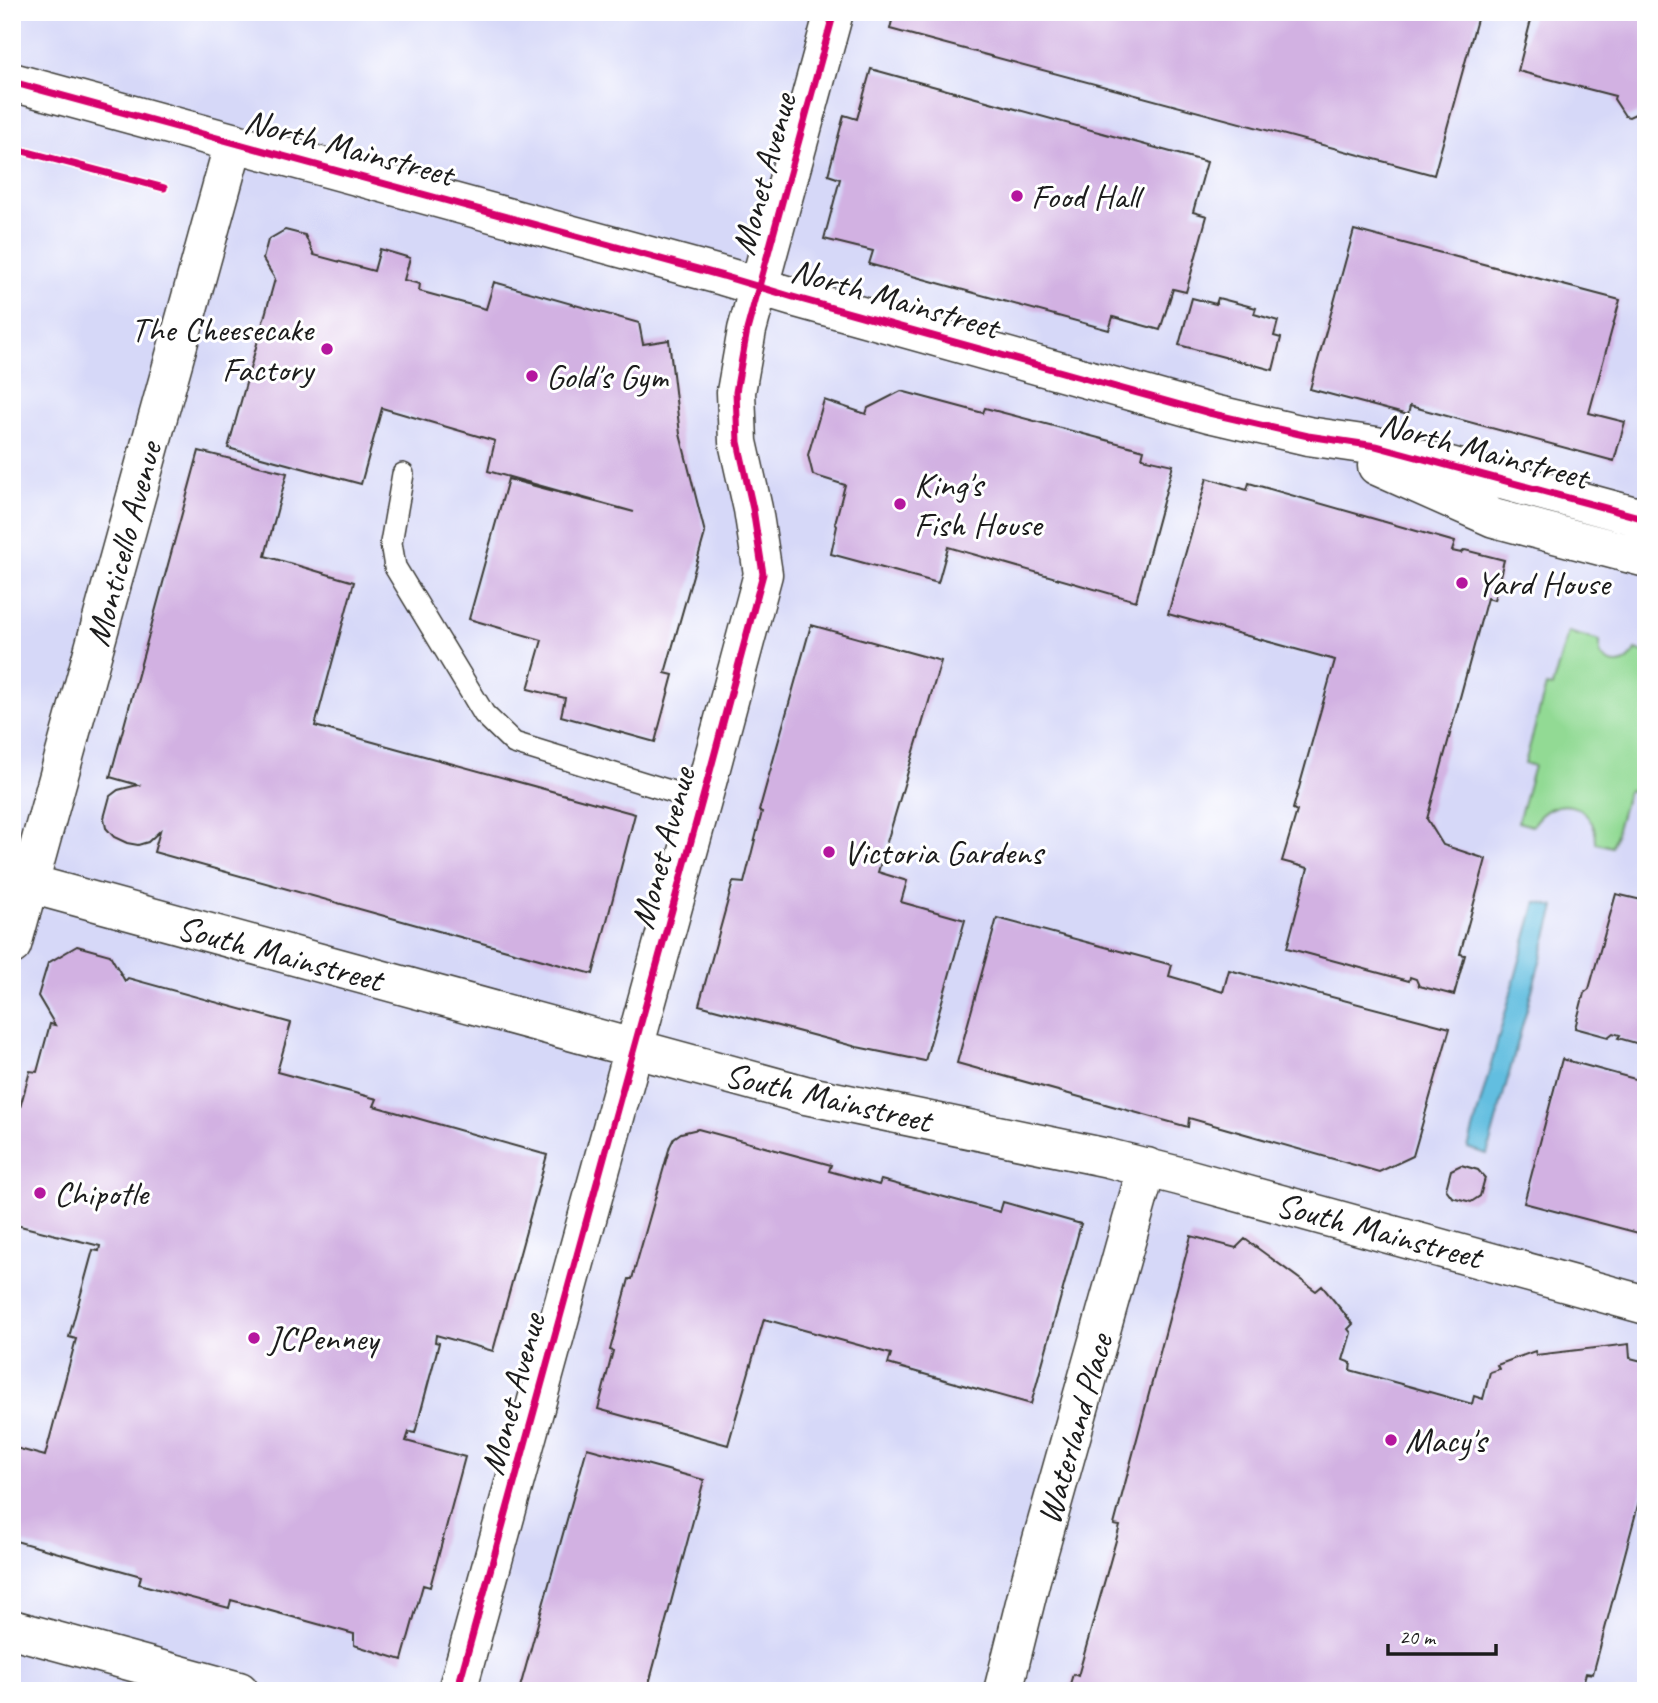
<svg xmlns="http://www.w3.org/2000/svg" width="1658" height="1703" font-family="Caveat,sans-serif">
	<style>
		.built { fill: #d6d8f8 }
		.green { fill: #92da94; stroke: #577b58; stroke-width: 2 }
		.water { fill: #62bee0; stroke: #3f6d7e; stroke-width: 2 }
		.building { fill: #d2b1e2 }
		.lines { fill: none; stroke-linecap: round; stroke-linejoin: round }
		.lane-casing { stroke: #3b3a36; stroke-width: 24 }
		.street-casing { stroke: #3b3a36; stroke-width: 41 }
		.lane { stroke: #fff; stroke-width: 21 }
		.street { stroke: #fff; stroke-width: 38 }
		.cycleway-casing { stroke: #fff; stroke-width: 11 }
		.cycleway { stroke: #d6006c; stroke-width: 7 }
		.poi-dot { fill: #b5179e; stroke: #fff; stroke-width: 2.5 }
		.labels { text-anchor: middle; stroke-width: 6; stroke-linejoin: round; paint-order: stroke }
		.street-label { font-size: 35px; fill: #1c1c1c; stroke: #fff }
		.poi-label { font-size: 35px; fill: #1c1c1c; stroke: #fff; text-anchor: start }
	</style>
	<rect width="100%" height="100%" fill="#fff"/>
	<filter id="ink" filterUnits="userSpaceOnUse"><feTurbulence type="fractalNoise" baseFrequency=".0143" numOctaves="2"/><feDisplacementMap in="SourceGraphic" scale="14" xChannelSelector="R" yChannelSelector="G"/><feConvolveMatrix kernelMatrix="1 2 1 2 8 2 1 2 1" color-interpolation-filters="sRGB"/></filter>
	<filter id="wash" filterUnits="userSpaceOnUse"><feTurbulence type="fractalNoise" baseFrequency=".00686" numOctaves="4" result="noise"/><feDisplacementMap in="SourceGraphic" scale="28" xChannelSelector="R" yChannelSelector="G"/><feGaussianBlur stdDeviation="1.57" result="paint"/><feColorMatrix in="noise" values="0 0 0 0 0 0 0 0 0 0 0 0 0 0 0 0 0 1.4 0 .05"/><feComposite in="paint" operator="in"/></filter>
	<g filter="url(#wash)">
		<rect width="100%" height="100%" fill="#ede7ca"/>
		<path class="built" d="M12,12h1634v1679h-1634z"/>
		<path class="green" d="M1568,632l32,9v13c11,15 27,13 35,-4l11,3v116l-7,24 -11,-3 -16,57 -16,-4c1,-40 -43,-52 -64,-17l-14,-4 16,-56 -9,-3 21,-77 6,1z"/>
		<path class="water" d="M1536,902l19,5 -68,247 -19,-6z"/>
		<g id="blocks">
			<path class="building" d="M894,12h585l-45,163 -544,-146z
				M1533,12h113v97l-17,8 -4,-1 -11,-17 1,-3 -97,-25z
				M871,69l336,93 -14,50 14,4 -21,76 -13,-3 -13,41 -47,-13 -4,13 -240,-66 4,-13 -49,-12 16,-60 -12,-4 16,-60 13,4z
				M285,230l20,5 9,20 60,16 6,-22 30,9 -6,22 16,4 -1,7 67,18 8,-27 145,41 4,21 26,-4 11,94 25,99 -40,140 8,2 -18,67 -94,-26 4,-18 -37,-9 14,-49 -73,-21 39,-140 126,33 -146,-41 7,-30 -113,-33 -21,76 -133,-36 47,-169 -12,-20 5,-19z
				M1354,230l266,70 -31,113 36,9 -11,39 -204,-55 -2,9 -98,-26z
				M1192,298l24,6 2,-6 38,10 -2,6 24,7 -4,15 7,2 -8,32 -94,-25z
				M901,391l82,22 2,-5 159,42 -2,8 31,7 -37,136 -188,-54 -10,36 -107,-29 6,-28 -2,-3 10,-38 -32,-10 -5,-20 16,-55 42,14 2,-6z
				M199,451l88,22 -22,83 89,26 -39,144 320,88 -42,160 -439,-122 6,-21 -12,11 -10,3 -11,-2 -13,-6 -8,-9 -2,-10 6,-22 8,-6 20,-5 -28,-8z
				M1207,478l40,12 2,-7 206,59 -3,9 9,2 4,-3 39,10 -10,40 -7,-2 -60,221 16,26 43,14 -26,95 5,1 -11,40 -35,-9 -3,-7 -6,-2 -1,4 -122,-33 21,-80 -26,-7 15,-50 -4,-2 42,-149 -167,-46z
				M811,625l130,36 -63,211 29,9 -6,21 64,18 -40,141 -68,-14 -158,-42 34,-123 11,1 18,-71 -3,-1z
				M1616,894l30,7v145l-28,-8 2,-3 -7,-2 -5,4 -33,-9 9,-35 5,-4z
				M997,918l175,47 -3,11 54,16 6,-22 221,58 -37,128 -34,16 -190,-54 -1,9 -231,-64z
				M77,946l33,9 15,26 3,-3 163,45 -14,49 100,27 -3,7 173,49 -54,196 -57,-16 -1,7 4,1 -24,90 -6,-1 -3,9 59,16 -35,130 -7,-2 -21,75 -48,-15v-11l-123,-34 -2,8 -90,-24 2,-8 -129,-36v-93l33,9 31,-117 -7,-2 24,-87 6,1 1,-5 -88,-22v-87l18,-66 7,1 13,-48 5,1 -17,-29 10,-33z
				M1562,1059l84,23v153l-122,-32z
				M698,1129l133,36 -2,6 50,14 2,-5 119,32 3,-10 78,22 -50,180 -143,-40 3,-10 -127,-35 -36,126 -130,-36 15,-58 -3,-1 19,-71h3l38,-133 4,-8 7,-5z
				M1461,1165l17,5 7,8 -5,18 -9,6 -19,-5 -6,-8 5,-19z
				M1191,1236l45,12 9,-9 71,52 6,-5 31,38 -5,5 3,4 -8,27 8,3 -1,7 62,17 60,17 2,-8 9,3 7,-27 9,-3 -2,-4 38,-14 1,4 93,-11 1,14 16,4v113l-53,199 -7,-1 -5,18h-513l5,-17 5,2 42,-150 -6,-1z
				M587,1448l117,32 -57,211h-128z"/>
		</g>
	</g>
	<g filter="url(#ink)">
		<use href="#blocks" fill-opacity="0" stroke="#3b3a36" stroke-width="2"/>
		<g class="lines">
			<g class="lane-casing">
				<path id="lane" d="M403,474l-12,69 4,24 89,147 30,29 188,58"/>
			</g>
			<g class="street-casing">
				<path id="street" d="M12,82l711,194 70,21 416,116 99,23 68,10 270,73
					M1377,466l117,52 152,40
					M12,879l793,216 303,63 71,18 467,129
					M12,945l222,-803
					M12,1629l227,62
					M457,1691l245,-890 61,-227 -10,-65 -15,-67 -2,-50 11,-62 87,-318
					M1003,1691l28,-112 116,-412"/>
			</g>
			<use href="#lane" class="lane"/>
			<use href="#street" class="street"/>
			<g class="cycleway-casing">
				<path id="cycleway" d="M12,82l711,194 70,21 416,116 99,23 68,10 270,73
					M12,148l152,40
					M457,1691l245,-890 61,-227 -10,-65 -15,-67 -2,-50 11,-62 87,-318"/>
			</g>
			<use href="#cycleway" class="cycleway"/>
		</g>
	</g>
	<g class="poi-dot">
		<circle cx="1017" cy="196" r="7"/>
		<circle cx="327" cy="349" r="7"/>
		<circle cx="532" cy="376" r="7"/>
		<circle cx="900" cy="504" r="7"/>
		<circle cx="1462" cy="583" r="7"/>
		<circle cx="829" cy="852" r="7"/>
		<circle cx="40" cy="1193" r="7"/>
		<circle cx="254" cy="1338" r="7"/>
		<circle cx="1391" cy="1440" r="7"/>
	</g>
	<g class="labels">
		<g class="street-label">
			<text transform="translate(349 147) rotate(15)" y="12">North Mainstreet</text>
			<text transform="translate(763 174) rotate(-75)" y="12">Monet Avenue</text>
			<text transform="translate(895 298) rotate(16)" y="12">North Mainstreet</text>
			<text transform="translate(1484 450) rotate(15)" y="12">North Mainstreet</text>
			<text transform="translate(123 544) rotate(-75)" y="12">Monticello Avenue</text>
			<text transform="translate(662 848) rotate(-75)" y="12">Monet Avenue</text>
			<text transform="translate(280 953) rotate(15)" y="12">South Mainstreet</text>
			<text transform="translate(828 1097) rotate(13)" y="12">South Mainstreet</text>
			<text transform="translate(1379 1230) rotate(15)" y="12">South Mainstreet</text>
			<text transform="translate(512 1394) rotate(-75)" y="12">Monet Avenue</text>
			<text transform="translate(1074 1429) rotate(-74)" y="12">Waterland Place</text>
		</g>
		<g class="poi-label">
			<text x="1031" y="208">Food Hall</text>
			<text x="313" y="341" text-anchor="end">The Cheesecake<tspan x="313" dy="40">Factory</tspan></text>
			<text x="546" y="388">Gold's Gym</text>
			<text x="914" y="496">King's<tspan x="914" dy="40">Fish House</tspan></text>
			<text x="1476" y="595">Yard House</text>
			<text x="843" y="864">Victoria Gardens</text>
			<text x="54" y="1205">Chipotle</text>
			<text x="268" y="1350">JCPenney</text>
			<text x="1405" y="1452">Macy's</text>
		</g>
	</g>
	<rect width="1658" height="1703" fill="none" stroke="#fff" stroke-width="42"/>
	<path d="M1388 1644v10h108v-10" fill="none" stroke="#1c1c1c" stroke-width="3.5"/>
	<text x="1399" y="1644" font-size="21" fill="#1c1c1c" stroke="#ffffff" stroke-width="5" paint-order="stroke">20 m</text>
</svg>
